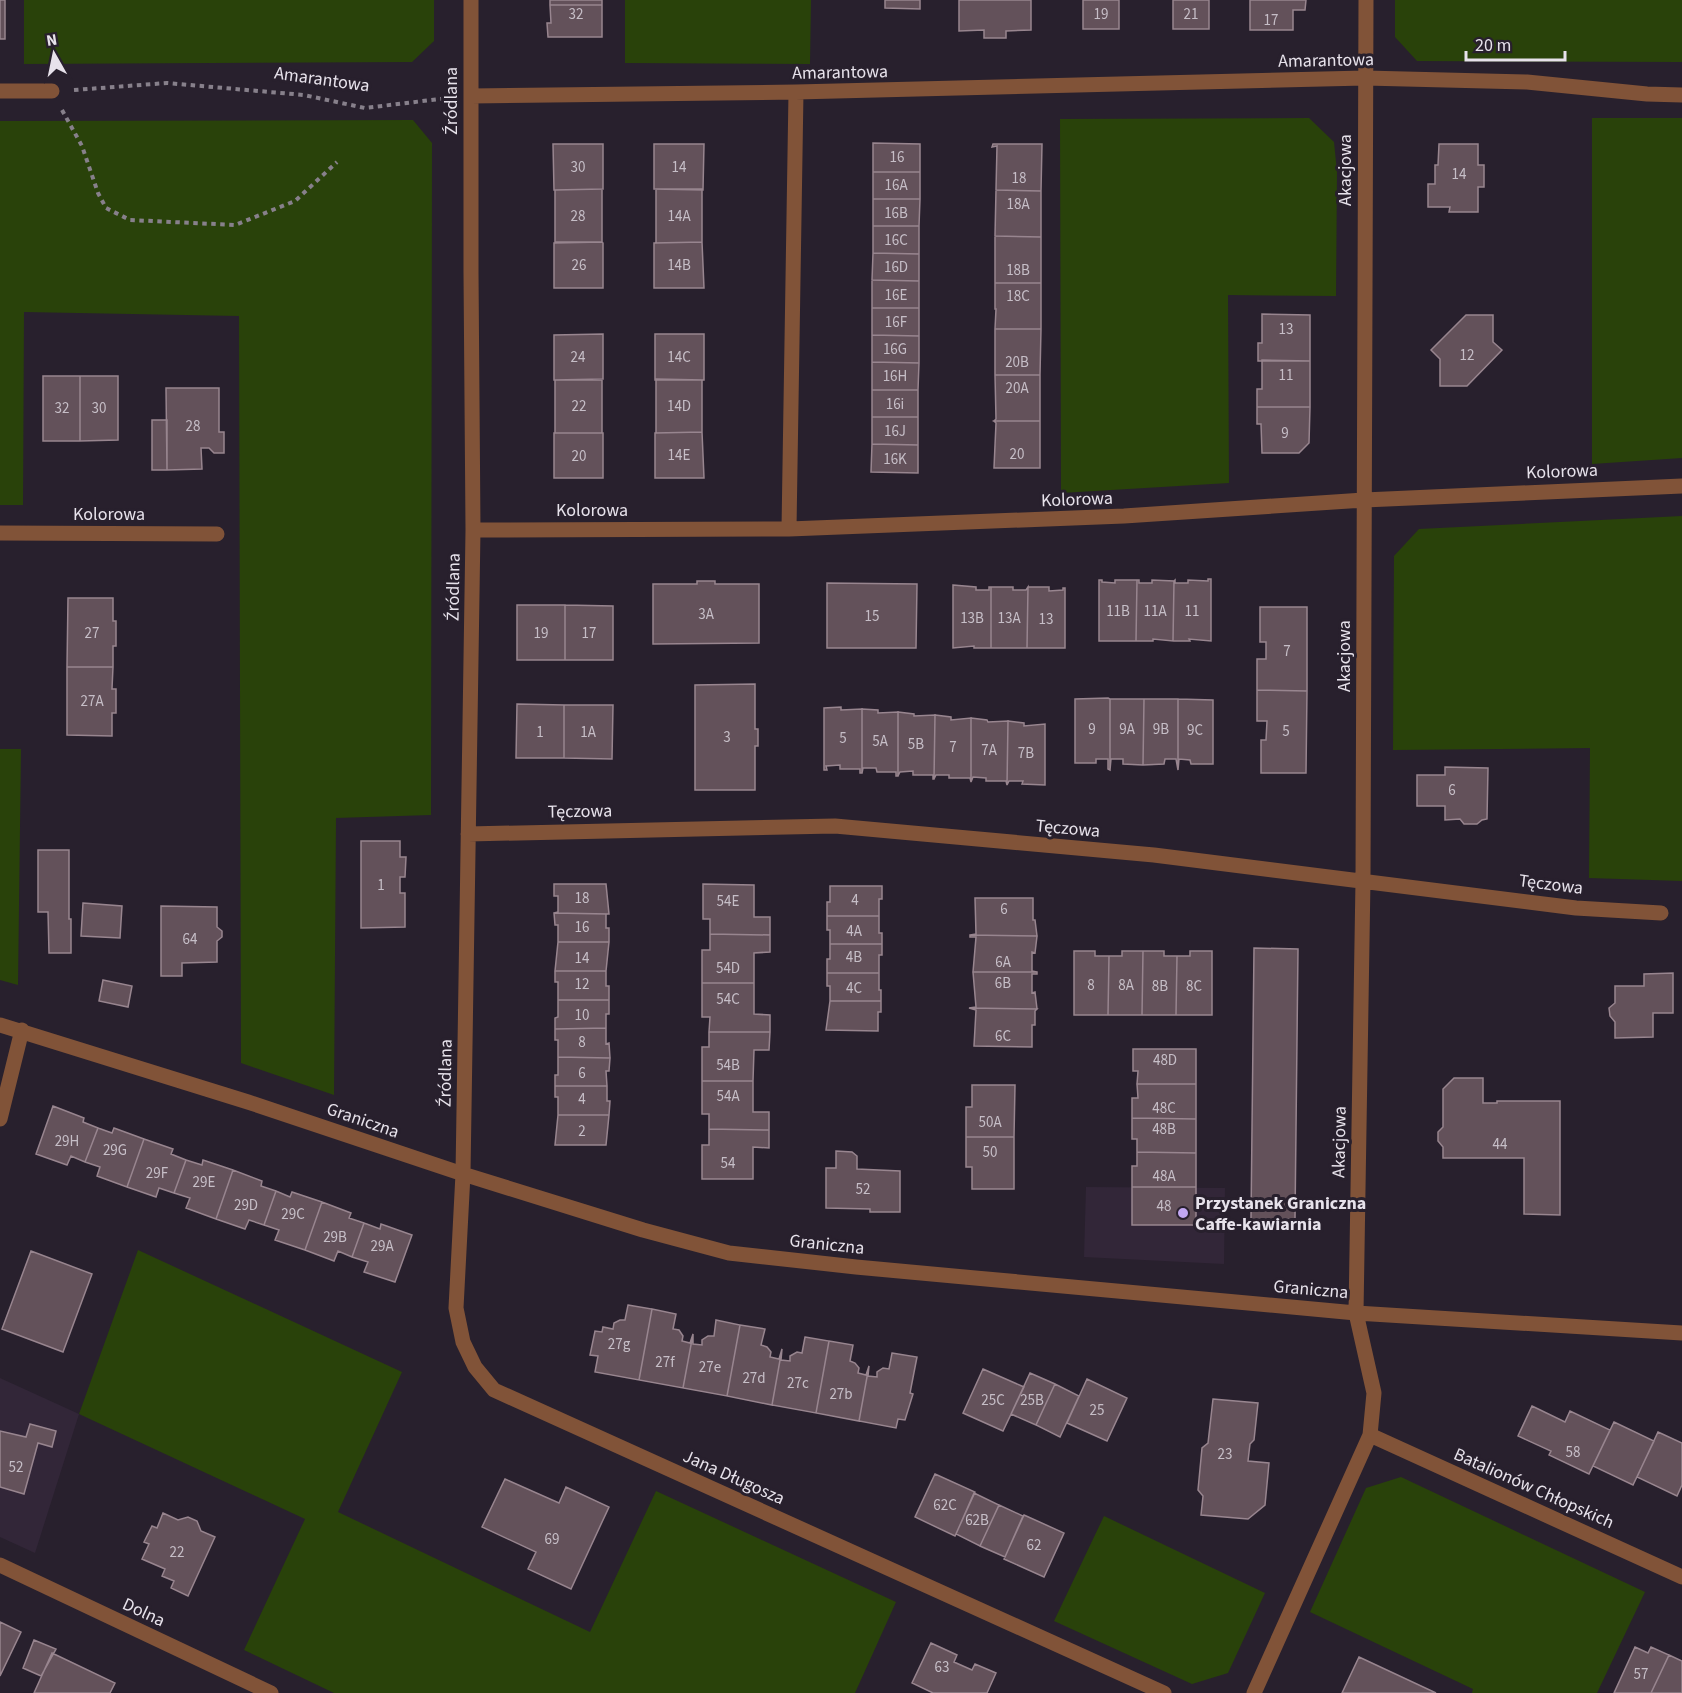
<svg xmlns="http://www.w3.org/2000/svg" width="1682" height="1693" font-family="'Source Sans 3',sans-serif">
	<style>
		.built { fill: #322638 }
		.green { fill: #29420a }
		.building { fill: #63515a; stroke: #98858f; stroke-width: 1.5 }
		.lines { fill: none; stroke-linecap: round; stroke-linejoin: round }
		.path { stroke: #87808b; stroke-width: 4; stroke-dasharray: 4.5 4.5; stroke-linecap: butt }
		.minor { stroke: #815338; stroke-width: 15 }
		.poi-dot { fill: #c2a7f2; stroke: #28202d; stroke-width: 2 }
		.labels { text-anchor: middle; stroke-width: 6; stroke-linejoin: round; paint-order: stroke }
		.number-label { font-size: 15px; fill: #c6bec7 }
		.street-label { font-size: 18px; fill: #e7e2eb; stroke: #28202d }
		.poi-label { font-size: 18px; font-weight: bold; fill: #e7e2eb; stroke: #28202d; text-anchor: start }
	</style>
	<rect width="100%" height="100%" fill="#28202d"/>
	<path class="built" d="M1086,1187l139,1 -1,76 -140,-7z
		M0,1378l79,36 -44,139 -35,-16z"/>
	<path class="green" d="M24,0h410v41l-22,21 -388,2z
		M625,0h186l-1,64 -185,-1z
		M1395,0h287v62l-265,-1 -22,-24z
		M1309,118l25,24 3,30 -1,124 -108,-1 1,188 -168,10 -1,-374z
		M1592,118h90v340l-90,6z
		M413,120l19,23 -1,672 -95,3 -2,277 -93,-32 -2,-747 -215,-4 -1,193h-23v-384z
		M1682,516v365l-93,-3 1,-130 -197,2 1,-194 25,-27z
		M0,749h21l-3,236 -18,-5z
		M138,1250l264,122 -64,140 252,120 66,-141 240,111 -41,91h-521l-90,-43 61,-131 -226,-105z
		M1401,1477l244,115 -48,101h-125l1,-4 -163,-77 56,-124z
		M1104,1516l161,77 -37,80 -36,11 -138,-63z"/>
	<path class="building" d="M0,0h5v39h-5z
		M550,0h52v5h-52z
		M885,0h35v9l-35,-1z
		M959,0h72v30l-25,1v7h-22v-8l-25,1z
		M1083,0h36v29h-36z
		M1173,0h36v29h-36z
		M1250,0h56l-1,10h-12v20h-43z
		M550,5h52v32h-54l-1,-14h4z
		M873,143l47,1v28h-47z
		M553,144h50v45l-49,1z
		M654,144h50l-1,46 -49,-1z
		M993,144h49l-1,47 -45,-1 1,-44 -5,1z
		M1439,144h39v21h6v22h-6v25h-29l1,-5h-22v-23h7v-19h3z
		M873,172h47v27h-47z
		M602,189v53h-47v-52z
		M656,189h46v53l-46,1z
		M996,190l45,1v46l-46,-1z
		M873,199h47l-1,27h-46z
		M873,226h46v28l-46,-1z
		M995,236l46,1v46h-46z
		M602,242l1,1v45h-49v-45z
		M702,242l2,46h-50v-45z
		M873,253l46,1v27l-47,-1z
		M872,280l47,1v27h-47z
		M995,283h46v46h-46l1,-20h-1z
		M872,308h47v28l-47,-1z
		M1262,314l48,1v46h-52v-18h4z
		M1466,315h27v27l9,8 -35,36h-27v-27l-9,-9z
		M995,329h46l-1,46h-45z
		M603,334v45l-49,1v-45z
		M655,334h49v46h-49z
		M872,335l47,1v27l-47,-1z
		M1262,360l48,1v46h-53v-18h5z
		M872,362l47,1 -1,27h-46z
		M995,375h45v46h-46l2,-2z
		M43,376h37v65h-37z
		M80,376h38v64l-38,1z
		M656,379l46,1v52l-46,1z
		M555,380h47v53h-47z
		M166,388h53v44h5v21h-10l-5,-5h-8l1,21 -35,1z
		M872,390h46v27h-46z
		M1257,407h53l-1,36 -10,10h-37l-1,-29h-4z
		M872,417h46v28l-46,-1z
		M152,420h15v50h-15z
		M994,421h46v47h-46l2,-45z
		M702,432l2,46h-49v-45z
		M554,433h49v45h-49z
		M872,444l46,1v28l-47,-1z
		M1208,579h3v62l-22,-2 1,2h-17l1,-60 1,-1v3h13v-3l20,1z
		M1099,580h3v2l13,1v-3h22l-1,61h-37z
		M1137,580h2v3h13v-3l22,1 -1,60 -20,-2v2h-17z
		M697,581h18v3h44v59l-106,1v-60h44z
		M827,583l90,1 -1,64h-89z
		M953,585l23,2v3h13v-3h2v61h-17v-2l-21,2z
		M991,587h22v3h13l2,-3 -1,61h-36z
		M1028,587h21v4l14,-1v-2h2v60h-38z
		M68,598h45v23h3v25h-3v21h-46z
		M517,605h48v55h-48z
		M565,605l48,1v54h-48z
		M1260,607h47v84l-50,-1v-31h9v-17h-6z
		M67,667h46l-1,22h4v24h-4v23l-45,-1z
		M755,684v45h3v17h-3v44h-60v-105z
		M1257,690l50,1 -1,82h-45v-33h5l1,-19h-10z
		M1108,698l2,1v71l-2,-1v-10h-12v4h-21v-64z
		M1110,699h34l-1,66 -20,-1v-5h-12l-1,11z
		M1144,699h34v71l-2,-11h-11l-1,5 -21,1z
		M1178,699l35,1v64h-22l-1,-4 -11,-1 -1,11z
		M517,704l47,1v53h-48z
		M564,705h49l-1,54 -48,-1z
		M841,707v3l21,-1v64h-2v-4h-20v-4l-14,1 1,4h-3v-62z
		M862,709l16,1v3l20,-1v64h-2v-4h-19l-1,-4h-13l-1,5z
		M898,712l16,2v2l21,-1 -1,64h-1v-4h-20v-4l-13,1 -2,4z
		M935,715l16,2v3l20,-2v64l-1,-4h-21v-3h-13l-2,4z
		M971,718l16,2 1,2 20,-1 -1,64 -1,-4h-20v-3l-13,-1 -2,5z
		M1008,721l16,2v3l21,-2v61l-23,-1 1,-3h-14l-2,4z
		M1445,767l43,1 -1,51 -5,1 -5,4h-13l-4,-5 -15,1v-14h-28v-31h28z
		M361,841h39v16h6l-1,20h-5v16h5v34l-44,1z
		M38,850h31v69h2v34h-22l-1,-41h-10z
		M554,884h52l3,30 -55,-1 4,-1v-16h-4z
		M703,884l51,1v32h16v18l-60,-1v-15h-7z
		M830,886h52v13h-3v17h-52v-14h3z
		M975,898h58v22h2l2,16 -67,-1 6,-1z
		M83,903l39,3 -2,32 -39,-2z
		M161,906l56,1v20l5,4v6l-5,4v21l-35,1v13h-21z
		M554,913l52,1v14h3v14h-51v-17h-3z
		M827,916h52v17h3v11h-52v-14h-3z
		M710,934l60,1v17l-16,1v30h-52v-33h8z
		M970,935l67,1 -2,17 -3,-1v19l5,1h-64l3,-35h-6z
		M558,942h51l-3,29h-51z
		M830,944h52v11h-3v18h-52v-14h3z
		M1254,948l44,1 -3,270h-44z
		M1074,951h21v5h14l-1,59h-34z
		M1122,951h21l-1,64h-34l1,-59h13z
		M1143,951h21v5h13l-1,59h-34z
		M1190,951h22v64h-36l1,-59h13z
		M555,971h51v15h3v14h-51v-18h-3z
		M973,972h64v2h-5v19l3,-1 2,17 -68,-1 7,-1z
		M827,973h52v17h2v11h-51v-15h-3z
		M1673,973v40h-20v24l-38,1v-16l-5,-6 -1,-8 6,-5v-17h29v-12z
		M103,980l29,6 -4,21 -29,-6z
		M702,983h52v31l16,1v17h-61l1,-15h-8z
		M558,1000h51v14h-3v14l-51,1v-11l3,-1z
		M830,1001h51v11h-3v19l-52,-1z
		M969,1008l68,1 -2,2v14h-3v22l-58,-1 2,-36z
		M606,1028v16l3,-1 1,15 -52,-1v-17h-3v-11z
		M709,1032h61l-1,18h-15l-1,31h-51v-34h7z
		M1133,1049h63v35h-59l1,-13h-5z
		M558,1057l52,1 -1,13h-3l1,15h-52v-11h3z
		M1454,1078h29v25h14v-2h63v114l-36,-1v-56h-81v-11l-5,-6v-9l5,-5v-38z
		M702,1081h51v31h16v18l-60,-1v-15h-7z
		M1137,1084h59v35l-64,-1v-20h6z
		M972,1085h43l-1,52h-48v-30h6z
		M555,1086h52v15h3l-1,14h-51v-18h-3z
		M53,1106l31,12 -1,4 15,6 -13,34 -14,-6 -4,9 -31,-11z
		M558,1115h51l-3,30h-51z
		M1132,1118l64,1v34l-59,-1v-13h-5z
		M98,1128l14,5 2,-5 30,11 -17,48 -30,-11 3,-9 -15,-5z
		M709,1129l60,1v18l-16,-1v32h-51v-34h7z
		M966,1137h48v52h-42v-22h-6z
		M144,1139l29,10 -2,5 15,6 -12,33 -15,-5 -3,9 -29,-10z
		M836,1151l16,1 5,4v13l43,2v41h-30v-3l-44,-1v-40h10z
		M1137,1152l59,1v34h-64v-21h5z
		M186,1160l16,5 1,-5 30,10 -17,49 -30,-11 4,-10 -16,-5z
		M233,1170l29,11 -1,5 15,5 -12,34 -15,-5 -4,9 -29,-10z
		M1132,1187h64v38h-64z
		M276,1191l14,6 2,-5 30,10 -17,48 -30,-10 4,-10 -15,-5z
		M322,1202l29,11 -2,5 15,5 -12,34 -14,-6 -4,10 -29,-11z
		M364,1223l16,6 1,-5 31,11 -17,47 -31,-10 4,-10 -16,-5z
		M31,1251l61,23 -29,78 -61,-23z
		M628,1305l24,4 -13,71 -44,-8 3,-16 -8,-1 5,-24 7,1 1,-5 10,2 1,-6 6,-3h5z
		M652,1309l24,5 -3,15 6,1 4,6 -1,5 8,2 3,-9 -10,54 -44,-8z
		M716,1320l24,5 -13,71 -44,-8 10,-54v10l9,1v-5l6,-4h6z
		M740,1325l25,4 -4,16 6,2 4,5 -1,5 9,2 3,-10 -10,56 -45,-9z
		M805,1337l24,4 -13,72 -44,-8 10,-56 -1,11 9,1v-5l7,-4 5,1z
		M829,1341l24,4 -3,16 5,2 4,5 -1,5 8,2 3,-9 -10,55 -43,-8z
		M892,1353l25,4 -7,36 3,1 -8,26 -7,-1 -2,9 -37,-7 10,-55 -1,10 9,1v-5l6,-4 6,1z
		M983,1369l41,18 -21,44 -40,-18z
		M1030,1373l25,11 -19,41 -25,-11z
		M1087,1379l40,19 -20,43 -40,-18z
		M1055,1384l24,12 -19,41 -24,-12z
		M1213,1399l45,4 -4,37 -4,4 -2,17 21,2 -4,42 -17,14 -47,-4 2,-19 -5,-6 4,-42 6,-5z
		M1532,1406l33,16 5,-11 40,19 -21,44 -40,-19 2,-4 -33,-15z
		M1614,1422l40,19 -21,44 -40,-19z
		M30,1424l26,7 -4,16 -14,-4 -14,51 -24,-7v-56l26,6z
		M1658,1432l24,11v42l-5,11 -40,-19z
		M935,1474l40,18 -20,44 -40,-19z
		M505,1479l54,24 7,-16 43,20 -38,82 -43,-20 8,-17 -54,-25z
		M974,1493l25,12 -19,41 -24,-12z
		M999,1505l24,11 -18,41 -25,-11z
		M163,1513l15,7 10,-3 9,4 4,10 14,6 -27,59 -17,-8 3,-7 -12,-5 3,-7 -23,-10 7,-15 -5,-2 8,-16 5,2z
		M1024,1515l40,18 -20,44 -40,-18z
		M0,1622l21,10 -21,44z
		M34,1640l22,9 -15,27 -18,-8z
		M931,1643l26,12 -3,7 18,8 3,-6 21,9 -9,20h-54l-21,-10z
		M1635,1647l13,6 3,-6 18,8 -18,38h-37z
		M52,1653l63,30 -5,10h-76z
		M1669,1655l13,6v32h-31z
		M1359,1657l77,36h-94z"/>
	<g class="lines">
		<path class="path" d="M74,90l93,-7 137,12 61,13 83,-10
			M62,110l20,36 16,47 8,15 24,12 105,5 60,-24 42,-39"/>
		<path class="minor" d="M471,0v272l2,258 -10,644 -7,134 7,34 12,25 19,23 670,303
			M0,91h52
			M471,96l325,-4 569,-14 162,4 120,12 35,1
			M789,529l7,-437
			M473,530l316,-1 335,-13 240,-16 318,-14
			M0,533l217,1
			M468,834l367,-8 319,29 422,53 85,5
			M0,1025l248,77 215,72 180,56 86,23 127,14 500,46 326,20
			M0,1119l22,-89
			M1370,1435l312,142
			M0,1565l271,128
			M1254,1693l116,-258 4,-42 -18,-80 7,-433 3,-880"/>
	</g>
	<circle class="poi-dot" cx="1183" cy="1213" r="6"/>
	<g class="labels">
		<g class="number-label">
			<text x="576" y="19">32</text>
			<text x="1101" y="19">19</text>
			<text x="1191" y="19">21</text>
			<text x="1271" y="25">17</text>
			<text x="897" y="162">16</text>
			<text x="578" y="172">30</text>
			<text x="679" y="172">14</text>
			<text x="1459" y="179">14</text>
			<text x="1019" y="183">18</text>
			<text x="896" y="190">16A</text>
			<text x="1018" y="209">18A</text>
			<text x="896" y="218">16B</text>
			<text x="578" y="221">28</text>
			<text x="679" y="221">14A</text>
			<text x="896" y="245">16C</text>
			<text x="579" y="270">26</text>
			<text x="679" y="270">14B</text>
			<text x="896" y="272">16D</text>
			<text x="1018" y="275">18B</text>
			<text x="896" y="300">16E</text>
			<text x="1018" y="301">18C</text>
			<text x="896" y="327">16F</text>
			<text x="1286" y="334">13</text>
			<text x="895" y="354">16G</text>
			<text x="1467" y="360">12</text>
			<text x="578" y="362">24</text>
			<text x="679" y="362">14C</text>
			<text x="1017" y="367">20B</text>
			<text x="1286" y="380">11</text>
			<text x="895" y="381">16H</text>
			<text x="1017" y="393">20A</text>
			<text x="895" y="409">16i</text>
			<text x="579" y="411">22</text>
			<text x="679" y="411">14D</text>
			<text x="62" y="413">32</text>
			<text x="99" y="413">30</text>
			<text x="193" y="431">28</text>
			<text x="895" y="436">16J</text>
			<text x="1285" y="438">9</text>
			<text x="1017" y="459">20</text>
			<text x="679" y="460">14E</text>
			<text x="579" y="461">20</text>
			<text x="895" y="464">16K</text>
			<text x="1118" y="616">11B</text>
			<text x="1155" y="616">11A</text>
			<text x="1192" y="616">11</text>
			<text x="706" y="619">3A</text>
			<text x="872" y="621">15</text>
			<text x="972" y="623">13B</text>
			<text x="1009" y="623">13A</text>
			<text x="1046" y="624">13</text>
			<text x="92" y="638">27</text>
			<text x="541" y="638">19</text>
			<text x="589" y="638">17</text>
			<text x="1287" y="656">7</text>
			<text x="92" y="706">27A</text>
			<text x="1092" y="734">9</text>
			<text x="1127" y="734">9A</text>
			<text x="1161" y="734">9B</text>
			<text x="1195" y="735">9C</text>
			<text x="1286" y="736">5</text>
			<text x="540" y="737">1</text>
			<text x="588" y="737">1A</text>
			<text x="727" y="742">3</text>
			<text x="843" y="743">5</text>
			<text x="880" y="746">5A</text>
			<text x="916" y="749">5B</text>
			<text x="953" y="752">7</text>
			<text x="989" y="755">7A</text>
			<text x="1026" y="758">7B</text>
			<text x="1452" y="795">6</text>
			<text x="381" y="890">1</text>
			<text x="582" y="903">18</text>
			<text x="855" y="905">4</text>
			<text x="728" y="906">54E</text>
			<text x="1004" y="914">6</text>
			<text x="582" y="932">16</text>
			<text x="854" y="936">4A</text>
			<text x="190" y="944">64</text>
			<text x="854" y="962">4B</text>
			<text x="582" y="963">14</text>
			<text x="1003" y="967">6A</text>
			<text x="728" y="973">54D</text>
			<text x="1003" y="988">6B</text>
			<text x="582" y="989">12</text>
			<text x="1091" y="990">8</text>
			<text x="1126" y="990">8A</text>
			<text x="1160" y="991">8B</text>
			<text x="1194" y="991">8C</text>
			<text x="854" y="993">4C</text>
			<text x="728" y="1004">54C</text>
			<text x="582" y="1020">10</text>
			<text x="1003" y="1041">6C</text>
			<text x="582" y="1047">8</text>
			<text x="1165" y="1065">48D</text>
			<text x="728" y="1070">54B</text>
			<text x="582" y="1078">6</text>
			<text x="728" y="1101">54A</text>
			<text x="582" y="1104">4</text>
			<text x="1164" y="1113">48C</text>
			<text x="990" y="1127">50A</text>
			<text x="1164" y="1134">48B</text>
			<text x="582" y="1136">2</text>
			<text x="67" y="1146">29H</text>
			<text x="1500" y="1149">44</text>
			<text x="115" y="1155">29G</text>
			<text x="990" y="1157">50</text>
			<text x="728" y="1168">54</text>
			<text x="157" y="1178">29F</text>
			<text x="1164" y="1181">48A</text>
			<text x="204" y="1187">29E</text>
			<text x="863" y="1194">52</text>
			<text x="246" y="1210">29D</text>
			<text x="1164" y="1211">48</text>
			<text x="293" y="1219">29C</text>
			<text x="335" y="1242">29B</text>
			<text x="382" y="1251">29A</text>
			<text x="619" y="1349">27g</text>
			<text x="665" y="1367">27f</text>
			<text x="710" y="1372">27e</text>
			<text x="754" y="1383">27d</text>
			<text x="798" y="1388">27c</text>
			<text x="841" y="1399">27b</text>
			<text x="993" y="1405">25C</text>
			<text x="1032" y="1405">25B</text>
			<text x="1097" y="1415">25</text>
			<text x="1573" y="1457">58</text>
			<text x="1225" y="1459">23</text>
			<text x="16" y="1472">52</text>
			<text x="945" y="1510">62C</text>
			<text x="977" y="1525">62B</text>
			<text x="552" y="1544">69</text>
			<text x="1034" y="1550">62</text>
			<text x="177" y="1557">22</text>
			<text x="942" y="1672">63</text>
			<text x="1641" y="1679">57</text>
		</g>
		<g class="street-label">
			<text transform="translate(1326 60) rotate(-1)" y="6">Amarantowa</text>
			<text transform="translate(840 72) rotate(-1)" y="6">Amarantowa</text>
			<text transform="translate(322 79) rotate(8)" y="6">Amarantowa</text>
			<text transform="translate(451 101) rotate(-90)" y="6">Źródlana</text>
			<text transform="translate(1345 170) rotate(-90)" y="6">Akacjowa</text>
			<text transform="translate(1562 471) rotate(-2)" y="6">Kolorowa</text>
			<text transform="translate(1077 499) rotate(-2)" y="6">Kolorowa</text>
			<text x="592" y="516">Kolorowa</text>
			<text x="109" y="520">Kolorowa</text>
			<text transform="translate(453 587) rotate(-89)" y="6">Źródlana</text>
			<text transform="translate(1344 656) rotate(-90)" y="6">Akacjowa</text>
			<text transform="translate(580 811) rotate(-1)" y="6">Tęczowa</text>
			<text transform="translate(1068 828) rotate(5)" y="6">Tęczowa</text>
			<text transform="translate(1551 884) rotate(7)" y="6">Tęczowa</text>
			<text transform="translate(445 1073) rotate(-89)" y="6">Źródlana</text>
			<text transform="translate(363 1120) rotate(19)" y="6">Graniczna</text>
			<text transform="translate(1339 1142) rotate(-89)" y="6">Akacjowa</text>
			<text transform="translate(827 1244) rotate(6)" y="6">Graniczna</text>
			<text transform="translate(1311 1289) rotate(5)" y="6">Graniczna</text>
			<text transform="translate(734 1477) rotate(24)" y="6">Jana Długosza</text>
			<text transform="translate(1534 1488) rotate(24)" y="6">Batalionów Chłopskich</text>
			<text transform="translate(144 1612) rotate(25)" y="6">Dolna</text>
		</g>
		<g class="poi-label">
			<text x="1195" y="1209">Przystanek Graniczna<tspan x="1195" dy="21">Caffe-kawiarnia</tspan></text>
		</g>
	</g>
	<g transform="translate(54 54) rotate(351)" stroke="#28202d" stroke-width="4.5" paint-order="stroke">
	<path d="M0-4.5L10 22L0 15L-10 22Z" fill="#e7e2eb"/>
	<text y="-9" font-size="16" font-weight="bold" text-anchor="middle" fill="#e7e2eb">N</text>
	</g>
	<path d="M1466 51v9h99v-9" fill="none" stroke="#e7e2eb" stroke-width="3"/>
	<text x="1475" y="51" font-size="18" fill="#e7e2eb" stroke="#28202d" stroke-width="4.5" paint-order="stroke">20 m</text>
</svg>
